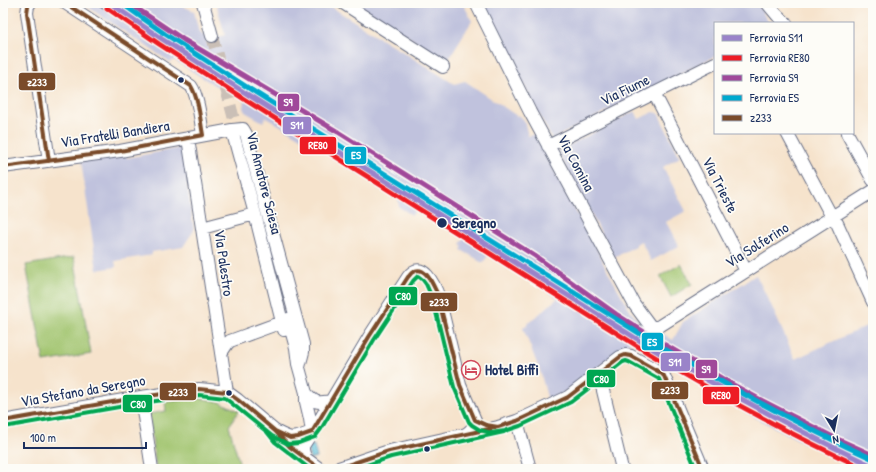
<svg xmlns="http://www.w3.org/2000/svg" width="876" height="472" font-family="'Patrick Hand',sans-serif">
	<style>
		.industrial { fill: #c0c2dd }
		.green { fill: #a1c46e; stroke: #5e7a66 }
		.water { fill: #5cc0d9; stroke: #3c789c }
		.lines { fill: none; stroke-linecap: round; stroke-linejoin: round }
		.minor-tunnel { stroke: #cabfb6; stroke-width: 12; stroke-dasharray: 12 6; stroke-linecap: butt }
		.minor-casing { stroke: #686e84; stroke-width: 14 }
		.minor { stroke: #fff; stroke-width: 12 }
		.rail-casing { stroke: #1b2f5e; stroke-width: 4 }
		.rail { stroke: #fdfcf7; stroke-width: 2.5; stroke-dasharray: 8; stroke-linecap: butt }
		.bus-1-casing { stroke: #fdfcf7; stroke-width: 7 }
		.bus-2-casing { stroke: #fdfcf7; stroke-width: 7 }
		.bus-1 { stroke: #7a4b2a; stroke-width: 4 }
		.bus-2 { stroke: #00a651; stroke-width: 4 }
		.rail-1-casing { stroke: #fdfcf7; stroke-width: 8 }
		.rail-2-casing { stroke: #fdfcf7; stroke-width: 8 }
		.rail-3-casing { stroke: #fdfcf7; stroke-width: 8 }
		.rail-4-casing { stroke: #fdfcf7; stroke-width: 8 }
		.rail-1 { stroke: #9a83c9; stroke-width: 5 }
		.rail-2 { stroke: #ed1c24; stroke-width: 5 }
		.rail-3 { stroke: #a0499a; stroke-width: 5 }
		.rail-4 { stroke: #00a9ce; stroke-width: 5 }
		.bus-dot { fill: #1b2f5e; stroke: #fdfcf7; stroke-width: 1.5 }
		.labels { text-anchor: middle; stroke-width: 3.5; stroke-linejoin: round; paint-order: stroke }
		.street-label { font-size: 15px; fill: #1b2f5e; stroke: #fdfcf7 }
		.stop-label { font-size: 15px; font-weight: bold; fill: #1b2f5e; stroke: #fdfcf7; text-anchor: start }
		.poi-label { font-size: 15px; font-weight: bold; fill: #1b2f5e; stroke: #fdfcf7; text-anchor: start }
		.line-badge { stroke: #fdfcf7; stroke-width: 1.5 }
		.badge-label { font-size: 11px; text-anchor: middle; font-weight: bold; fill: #fff }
	</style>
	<rect width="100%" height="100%" fill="#fdfcf7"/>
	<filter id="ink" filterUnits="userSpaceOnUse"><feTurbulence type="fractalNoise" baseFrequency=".025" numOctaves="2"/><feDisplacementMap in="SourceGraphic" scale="8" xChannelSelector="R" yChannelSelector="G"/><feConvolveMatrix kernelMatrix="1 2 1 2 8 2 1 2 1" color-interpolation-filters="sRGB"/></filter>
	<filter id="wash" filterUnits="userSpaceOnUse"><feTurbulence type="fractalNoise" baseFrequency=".012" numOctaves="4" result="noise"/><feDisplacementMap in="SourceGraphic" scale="16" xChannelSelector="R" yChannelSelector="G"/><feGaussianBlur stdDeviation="0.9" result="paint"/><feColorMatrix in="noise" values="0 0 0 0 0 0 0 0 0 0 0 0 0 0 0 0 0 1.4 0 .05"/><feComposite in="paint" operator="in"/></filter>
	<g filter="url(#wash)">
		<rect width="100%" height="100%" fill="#f6e3cc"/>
		<path class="industrial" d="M82,3h93l19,8 5,21 9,7 17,-4 -9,-32h109l129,81 11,-3 52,35 2,-1 5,5 4,16 7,-2 55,104 1,-1 12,24h-1l29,51 8,9 19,15 4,-3 11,7 10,-18 73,-47 16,32 23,52 78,-36v146h-14l-51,-24 -87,-45 -39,-27 -52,-31 -51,40 -17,12 -14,7 -8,-30 -17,-43 35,-30 -70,-43 -5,8 -6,-3v-1l-16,-9 2,-4 -3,-2 4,-6 -16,-11 1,-2 -15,-9 -1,2 -16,-10 -5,7 -13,-8 -1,-9 -132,-81 -3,5 -18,-10 -2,-4 1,-8 -3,-2 -20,-12 -2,2 -45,-28 -4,2z
			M354,3h109l9,18 -25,40z
			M482,3h275l12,20h-54v33l-163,83z
			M635,111l4,8 14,-7 5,1 22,44 -17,10 23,44 -20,11 13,24 -28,15 -10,-20 -5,3v2l-22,11 -56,-105 2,-2z
			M180,148l4,2 5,34 -2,1 7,45 -11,17 -25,4 -6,1v3l-37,6 1,6 -19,3 -16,-109 45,-7 1,4z"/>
		<path class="green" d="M74,257l17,97 -47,8 -18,-97z
			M681,264l11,20 -21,13 -11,-21z
			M199,398l21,4 19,9 -10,15 12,43h-85l-7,-55 17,-3 -1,-9z"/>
		<path class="water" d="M314,445l3,12 -7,2 -3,-12z"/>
	</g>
	<g filter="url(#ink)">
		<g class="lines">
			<path class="minor-tunnel" d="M212,36l27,102"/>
			<g class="minor-casing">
				<path id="minor" d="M30,3l-2,3 -1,7 22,148
					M65,3l126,83c7,9 10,37 12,49
					M203,3l9,33
					M343,3l100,64
					M476,3l54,109 104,192 17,23h7l3,-2 212,-134
					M767,3l10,12 9,8
					M654,93l92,178
					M232,130l23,84 29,116
					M787,133l45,84 5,6 36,79
					M847,133l26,47
					M188,138l14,90 25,164
					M548,146l167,-83
					M3,167l117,-16 112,-21 11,-1 3,5 57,210v8l-4,15
					M202,228l53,-14
					M288,319l8,29 2,16 8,29v9l4,17 2,13 -9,14v4l2,8
					M221,353l6,-9 3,-3 52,-19
					M599,374l23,95
					M306,393c10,11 11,10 25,8
					M141,397l11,72
					M3,421l138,-24 58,-8 10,1 18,2 11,8 37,31 8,4 7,3 8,-1 14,-5 4,-6 53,-89 39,-60c14,-20 27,9 31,21l21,87 15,35c-1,7 -3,10 -9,14
					M517,421l13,48
					M278,435l27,23 15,11
					M336,469l53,-18 109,-24 19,-6 51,-24 52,-40 5,-2 6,1 30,17 3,3 39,93"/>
			</g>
			<use href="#minor" class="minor"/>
			<g class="rail-casing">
				<path id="rail" d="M97,3l30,20 88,56"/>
			</g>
			<use href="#rail" class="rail"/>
			<g class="bus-1-casing">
				<path id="bus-1" d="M30,3l-2,3 -1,7 22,148
					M65,3l126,83c8,14 9,33 12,49
					M3,167l117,-16 83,-16
					M3,421l138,-24 58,-8 28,3 11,8 37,31 15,7 8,-1 14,-5 57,-95 39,-60c2,-2 3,-4 5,-5 12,-8 20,13 24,21l23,92 15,35 11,5 12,2
					M275,431l15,16 30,22
					M336,469l53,-18 109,-24 19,-6 51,-24 52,-40 5,-2 6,1 30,17 3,3 39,93"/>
			</g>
			<g class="bus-2-casing">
				<path id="bus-2" d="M4,427l138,-24 57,-8 26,3 47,38 16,8 11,-1 16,-6 6,-8 53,-89 39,-59 5,-5 5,4 3,4 7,16 21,87 15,35 3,3 8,5 11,3 14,-2 15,-5 51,-24 52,-40 3,-1 3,1 30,17 37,90
					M267,432l8,10 35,27
					M355,469l36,-12 113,-25"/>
			</g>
			<use href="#bus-1" class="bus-1"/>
			<use href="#bus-2" class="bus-2"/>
			<g class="rail-1-casing">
				<path id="rail-1" d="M110,3l52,36 85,55 406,255c72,42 144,82 220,117"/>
			</g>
			<g class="rail-2-casing">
				<path id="rail-2" d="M107,8l52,36 85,55 406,255c70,42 141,81 215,115"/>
			</g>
			<g class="rail-3-casing">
				<path id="rail-3" d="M129,3l55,37 154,92 197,124 81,58 44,28 68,40 31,17 74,38 40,18"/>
			</g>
			<g class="rail-4-casing">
				<path id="rail-4" d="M121,3l44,31 85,55 406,255c71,42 142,81 217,115"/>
			</g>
			<use href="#rail-1" class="rail-1"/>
			<use href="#rail-2" class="rail-2"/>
			<use href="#rail-3" class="rail-3"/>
			<use href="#rail-4" class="rail-4"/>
		</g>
	</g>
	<defs>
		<g id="hotel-ring" transform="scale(1)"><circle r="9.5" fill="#fdfcf7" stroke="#d1495b" stroke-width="1.5"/><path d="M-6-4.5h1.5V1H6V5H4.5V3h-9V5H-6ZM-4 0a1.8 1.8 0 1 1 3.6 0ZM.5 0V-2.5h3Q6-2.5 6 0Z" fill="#d1495b"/></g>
	</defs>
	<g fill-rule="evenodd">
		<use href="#hotel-ring" x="471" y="370"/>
	</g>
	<g class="bus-dot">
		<circle cx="181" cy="80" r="3.5"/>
		<circle cx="442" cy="223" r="5.5"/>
		<circle cx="229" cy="393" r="3.5"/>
		<circle cx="427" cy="449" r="3.5"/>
	</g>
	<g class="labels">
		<g class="street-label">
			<text transform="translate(625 90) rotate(-26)" y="5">Via Fiume</text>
			<text transform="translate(115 134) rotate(-9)" y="5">Via Fratelli Bandiera</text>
			<text transform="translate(576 163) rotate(62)" y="5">Via Comina</text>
			<text transform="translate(264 183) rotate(76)" y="5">Via Amatore Sciesa</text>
			<text transform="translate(720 185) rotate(63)" y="5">Via Trieste</text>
			<text transform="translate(757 245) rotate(-32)" y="5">Via Solferino</text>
			<text transform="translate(224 263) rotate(82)" y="5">Via Palestro</text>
			<text transform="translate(83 391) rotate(-10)" y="5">Via Stefano da Seregno</text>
		</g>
		<g class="stop-label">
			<text x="452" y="228">Seregno</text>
		</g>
		<g class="poi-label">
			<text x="485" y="375">Hotel Biffi</text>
		</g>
	</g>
	<g class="line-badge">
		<rect x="18" y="72" width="38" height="19" rx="4" fill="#7a4b2a"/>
		<rect x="277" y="93" width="23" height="19" rx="4" fill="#a0499a"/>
		<rect x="282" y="116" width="30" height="19" rx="4" fill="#9a83c9"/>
		<rect x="299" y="136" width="38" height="19" rx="4" fill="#ed1c24"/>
		<rect x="344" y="146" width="23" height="19" rx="4" fill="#00a9ce"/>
		<rect x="388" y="286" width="30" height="20" rx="4" fill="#00a651"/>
		<rect x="420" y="292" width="38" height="20" rx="4" fill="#7a4b2a"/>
		<rect x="641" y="332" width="23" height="19" rx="4" fill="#00a9ce"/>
		<rect x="660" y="352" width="31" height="20" rx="4" fill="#9a83c9"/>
		<rect x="695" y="359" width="23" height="20" rx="4" fill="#a0499a"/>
		<rect x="586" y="369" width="30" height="19" rx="4" fill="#00a651"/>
		<rect x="651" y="381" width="38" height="19" rx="4" fill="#7a4b2a"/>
		<rect x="159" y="382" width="38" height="19" rx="4" fill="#7a4b2a"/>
		<rect x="702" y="386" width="38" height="19" rx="4" fill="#ed1c24"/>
		<rect x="122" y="394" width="31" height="19" rx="4" fill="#00a651"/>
	</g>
	<g class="badge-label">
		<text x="37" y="86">z233</text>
		<text x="288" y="106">S9</text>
		<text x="297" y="129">S11</text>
		<text x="318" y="149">RE80</text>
		<text x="356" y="159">ES</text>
		<text x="403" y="300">C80</text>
		<text x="439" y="306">z233</text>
		<text x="652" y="346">ES</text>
		<text x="675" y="366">S11</text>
		<text x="706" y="373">S9</text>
		<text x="601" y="383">C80</text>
		<text x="670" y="394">z233</text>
		<text x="178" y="396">z233</text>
		<text x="721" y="399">RE80</text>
		<text x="138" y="408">C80</text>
	</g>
	<rect width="876" height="472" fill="none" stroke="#fdfcf7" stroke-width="16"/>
	<rect x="714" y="22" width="140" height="112" fill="#fdfcf7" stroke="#a3aaba"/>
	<rect x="722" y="35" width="20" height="6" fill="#9a83c9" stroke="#a3aaba"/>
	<text x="750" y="42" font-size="12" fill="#1b2f5e">Ferrovia S11</text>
	<rect x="722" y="55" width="20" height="6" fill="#ed1c24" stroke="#a3aaba"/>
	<text x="750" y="62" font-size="12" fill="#1b2f5e">Ferrovia RE80</text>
	<rect x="722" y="75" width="20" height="6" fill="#a0499a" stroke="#a3aaba"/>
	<text x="750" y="82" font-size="12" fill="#1b2f5e">Ferrovia S9</text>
	<rect x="722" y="95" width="20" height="6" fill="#00a9ce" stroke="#a3aaba"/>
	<text x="750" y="102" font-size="12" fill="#1b2f5e">Ferrovia ES</text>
	<rect x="722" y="115" width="20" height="6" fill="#7a4b2a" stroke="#a3aaba"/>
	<text x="750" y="122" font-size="12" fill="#1b2f5e">z233</text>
	<g transform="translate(834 430) rotate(170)" stroke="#fdfcf7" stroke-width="3" paint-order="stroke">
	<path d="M0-3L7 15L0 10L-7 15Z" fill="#1b2f5e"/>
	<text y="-6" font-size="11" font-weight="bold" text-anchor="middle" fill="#1b2f5e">N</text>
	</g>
	<path d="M24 442v6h122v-6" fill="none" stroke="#1b2f5e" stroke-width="2"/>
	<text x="30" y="442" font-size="12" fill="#1b2f5e" stroke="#fdfcf7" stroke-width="3" paint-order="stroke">100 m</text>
</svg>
